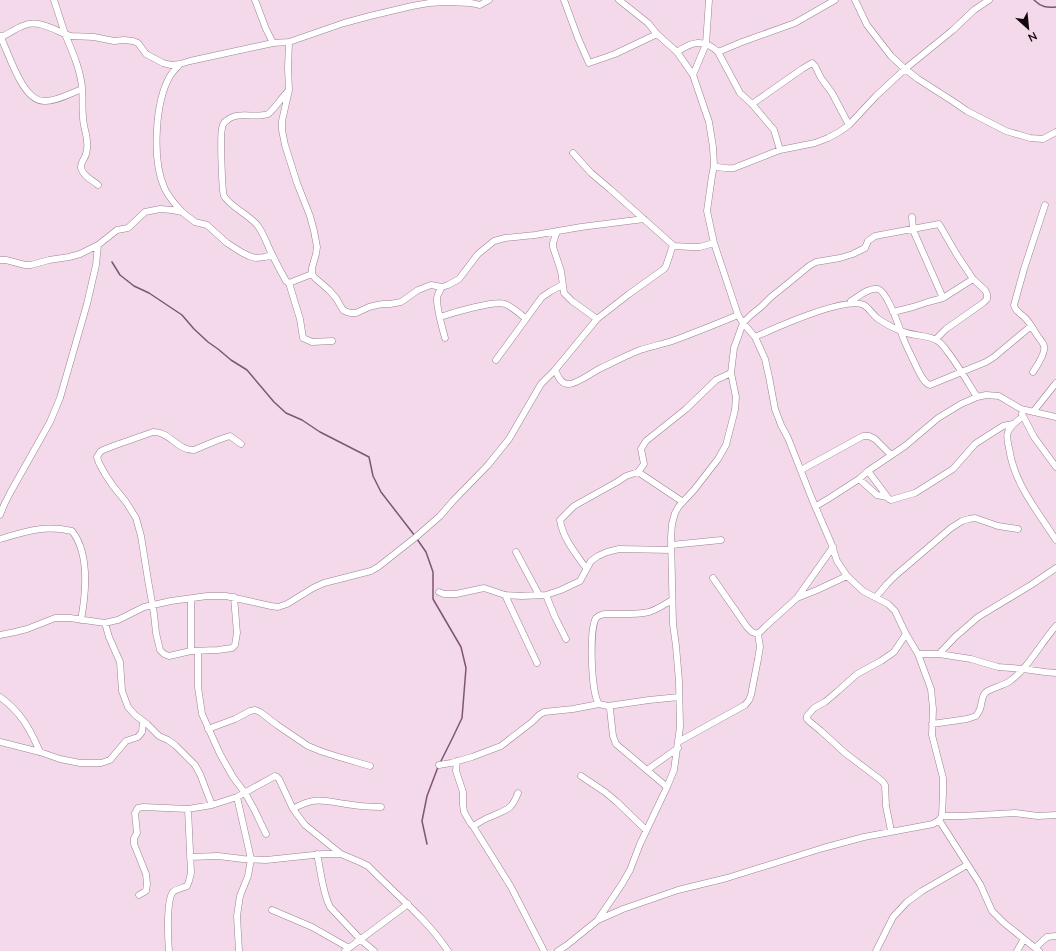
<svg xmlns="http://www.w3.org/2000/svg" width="1056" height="951" font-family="Mulish,sans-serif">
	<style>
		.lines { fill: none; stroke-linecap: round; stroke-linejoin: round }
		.stream { stroke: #7d5671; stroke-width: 1.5 }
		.minor-casing { stroke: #9a8292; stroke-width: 7 }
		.minor { stroke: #fff; stroke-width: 6 }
	</style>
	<rect width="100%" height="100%" fill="#f4d9eb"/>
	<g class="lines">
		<path class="stream" d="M1034,0c7,7 13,8 22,7
			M112,262l8,13 14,11 15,7 33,22 12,14 14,13 10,7 13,11 16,10 27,32 12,11 16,7 18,12 49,25 4,19 8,16 34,44
			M417,539l9,13 7,20v27l28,48 5,21 -4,50 -10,21 -12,24
			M427,844l-5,-23 5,-25 11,-29"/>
		<g class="minor-casing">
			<path id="minor" d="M54,0l11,34 6,2 23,1 20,4 10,-1 9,1 5,2 8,11 17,9 8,2 9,-1 10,-3 83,-18 16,-1 55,-19 26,-7 42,-10 17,-3 17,-1 25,1 9,2 9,-5
				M255,0l11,29 7,14
				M564,0l14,38 11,25 26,-9 42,-20
				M855,0l12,25 24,31 14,13 13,10 36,23 13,9 39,20 24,7 13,1 13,-7
				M0,36c9,17 22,65 44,65 11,1 27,-8 38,-12
				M0,38c8,-4 16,-10 25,-13 13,-5 28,4 40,9 7,17 15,34 17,53 1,10 0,20 1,30 0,9 4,17 4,25 1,4 0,8 -1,12 -1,5 -6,8 -5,14 2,8 11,12 17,17
				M289,42l-1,26 1,22 -7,31v9l3,15 12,38 13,33 4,15 3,16 -1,7 -4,14v6l3,4 14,12 7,8 7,12 4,2 4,1h5l13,-6 8,-2 6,-1h7l11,-2 17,-12 13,-5 11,2 6,-2 11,-6 19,-25 16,-13 11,-3 30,-3 46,-8 63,-8
				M677,52c14,-10 27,-14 41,0l22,41 12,11 22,26 6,20
				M718,52l24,-10 53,-19 40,-23
				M180,64c-3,4 -7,7 -10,12 -15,26 -18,83 -6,111 4,10 12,18 18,25
				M693,75l13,-31 3,-44
				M288,91c-5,5 -16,21 -20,23 -13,5 -30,-4 -42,7 -2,1 -4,5 -4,8 -2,5 0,63 2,67 5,10 26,19 34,30 5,7 8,15 11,22 5,11 11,22 17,33l3,2 23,-9
				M752,104l50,-35 10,-6 3,3 6,12 11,15 17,32
				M573,153l18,20 19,16 64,57
				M714,166c7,2 13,3 20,2l46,-18 35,-7 13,-5 11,-6 10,-7 27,-29 29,-27 48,-39 21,-20 15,-10
				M912,217l1,13 30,68
				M557,231l-4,12v4l8,24 3,22 8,8 25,18
				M0,260h6l19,5h6l18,-5 20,-3 11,-3 18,-9 19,-15 11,-2 17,-16 15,-3 12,1 10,2 13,10 12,3 20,18 14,9 8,4 7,2 9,-1 7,-2
				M289,283l11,36 3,19 9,4 20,-1
				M442,287c-2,4 -5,7 -5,12 0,11 5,28 8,39
				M851,301c7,-4 18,-14 27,-12 10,3 22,41 26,51 4,10 9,19 13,28 3,6 7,15 13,17l56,-23 8,-5 37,-31
				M893,312l20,-5 15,-5 15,-4 30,-19
				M440,317c12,-4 55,-17 65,-13 8,3 15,10 21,15
				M755,337c20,-9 90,-41 109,-32 5,3 8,9 13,13 7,5 16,10 24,13 10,5 28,4 35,9 5,2 8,7 11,11 11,14 20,30 30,46
				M496,360l46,-63 9,-6 11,-6
				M555,370c3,6 5,14 14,14 8,0 24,-12 32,-16 13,-6 26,-13 39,-18 12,-4 24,-6 35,-10 21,-8 42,-16 63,-25
				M1033,372c4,-6 13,-19 11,-26 -1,-5 -5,-7 -7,-11 -4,-6 -7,-13 -13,-18 -4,-4 -9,-6 -10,-12l10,-36 21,-64
				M1033,412l23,-29
				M1022,414l12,23 22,30
				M1022,417c-5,4 -12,9 -14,15 -2,5 0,11 1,16 5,36 28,62 47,92
				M801,470l62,-34h6l6,3 16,16
				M868,471l21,28 2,1 24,-7 38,-24 22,-25 6,-4 22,-14 10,-2
				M638,472l45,30
				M859,479l18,16 10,2
				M816,506l12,-7 31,-20 9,-8 37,-25 33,-28 23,-14 16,-7 9,-2 13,1 22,13 35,8
				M0,515l4,-10 6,-12 40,-71 10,-24 27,-94 9,-39 2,-20
				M0,539c27,-8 44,-14 72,-8 18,23 14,62 9,89
				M671,545l50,-5
				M516,552l23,43
				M586,568c-10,-14 -23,-29 -26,-48l14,-14 43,-24 9,-6 12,-4 6,-8 -3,-15 5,-8 40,-32 30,-29 15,-7
				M713,578l34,49 5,5 6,2
				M439,592l5,2h12l28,-6 21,7 17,1 24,-1 15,-5 19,-9 11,-20 7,-5 9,-4 12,-3 52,1
				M505,595l32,68
				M546,595l9,22 11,22
				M234,597l3,36 -2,12 -3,3 -14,2 -27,1 -22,5 -5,-2 -4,-4 -4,-17 -2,-19 -6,-34 -7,-44 -5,-18 -10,-16 -13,-16 -8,-12 -6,-11 -2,-6 3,-5 3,-2 13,-5 37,-13c16,-1 25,19 41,18l24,-10 12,-4 11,8
				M876,597l11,-13 9,-9 55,-47 11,-7 7,-2 6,-1 23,8 20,3
				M797,598l20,-8 30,-14
				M191,599v52
				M105,623l4,14 11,25 2,29 6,16 7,8 12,9 12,12 9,4 7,5 20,20 5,9 8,21 4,10
				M0,635l15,-3 12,-3 28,-11h15l35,5 8,-2 5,-1 26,-13 27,-6 36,-5h19l45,10 7,1 9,-3 26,-16 11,-5 47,-12 7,-4 38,-30 24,-21 13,-15 35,-36 21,-26 32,-55 14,-14 42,-51 32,-25 35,-25 2,-3 6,-18 2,-2 17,1h9l14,-4
				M198,651v36l4,27 18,40 13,23 12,16 9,16 12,25
				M918,654h21l32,5 27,8 25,2 22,3 11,1
				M939,654l16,-17 23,-20 53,-32 25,-17
				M0,697c21,15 30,32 40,55
				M608,706l41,-6 30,-3
				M932,724l35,-5 9,-3c2,-3 5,-7 5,-11 1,-4 1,-8 4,-12 3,-4 18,-7 25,-12 19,-14 30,-37 46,-55
				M208,729l27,-10 15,-8 5,-1 5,2 17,13 31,21 15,6 16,5 31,9
				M0,742l40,10 20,7 20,4h21l9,-3 16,-19 12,-4 4,-5 1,-11
				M678,742l67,-37 4,-5 2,-5 7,-36 2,-12 -2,-13 8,-8 31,-28 36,-51
				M457,761l-1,10 7,21v13l1,7 7,12 2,2c6,-3 11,-7 17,-9 17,-8 21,-6 28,-24
				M439,765l12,-2 21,-6 29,-11 31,-24 7,-7 5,-3 29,-3 26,-5
				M647,770l31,-22
				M581,776l24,16 12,10 29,28
				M667,787l-51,-43 -3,-8 -3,-27 -2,-3 -9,-2c-8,-10 -10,-74 -3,-86 3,-3 5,-3 8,-4 14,0 32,1 45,-2 9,-3 16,-8 23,-12
				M237,797l14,62 -3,17 -8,20 -3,20 2,35
				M293,809c21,-13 31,-8 53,-5 11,2 23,3 35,3
				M942,816h21l52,-3 23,3 18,-1
				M939,820l41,64 12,27 12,12 35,28
				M473,826l38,61 33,64
				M891,831l-5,-25 -1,-21 -3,-4 -37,-28 -24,-22 -11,-9 -3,-3v-3l7,-8 11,-6 13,-11 19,-17 24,-13 13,-9 12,-18
				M317,854c4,17 5,37 13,53l31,33 13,11
				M190,857l28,-1 25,3 23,1 57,-6h18
				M139,895l7,-4 1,-7 -1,-10 -12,-30v-6l3,-5 -2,-20 3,-5 5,-1 45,2 24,-4 25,-8 38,-21 2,1 2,2 14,30 12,16 36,29 19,8 8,4c27,28 58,52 80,85
				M272,910l40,17 37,21
				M599,918l23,-34 8,-14 10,-26 27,-57 7,-17 6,-43 -1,-46 -3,-35 -3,-22 -2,-87 1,-13 3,-11 4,-7 15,-16 24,-31 8,-14 9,-35 1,-13 -5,-24 3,-25 9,-25 8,-8 11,-9 9,-9 15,-12 23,-19 7,-4 24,-4 13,-4 12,-6 3,-7 7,-5 64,-12 18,31 16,24 12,11 2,4v5l-4,4 -37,26 -10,10
				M1035,948l12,-11 9,-1
				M169,951c-1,-11 -3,-51 4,-59 3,-3 10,-4 14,-6l2,-5 2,-8 -3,-64
				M345,951l63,-47
				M558,951l9,-6 31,-25 25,-11 55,-19 49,-12 96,-30 41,-11 69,-13 6,-4 3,-4 1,-23v-15l-11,-43 1,-26 -2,-20 -13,-35 -12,-20 -11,-23 -7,-7 -25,-13 -16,-15 -10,-15 -6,-18 -19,-44 -24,-61 -7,-13 -6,-16 -6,-32 -4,-18 -10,-22 -12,-14 -5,-8 -24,-72 -7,-32 5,-35 2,-10 -1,-19 -4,-25 -16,-47 -16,-23 -20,-18 -9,-11 -29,-23
				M876,951l17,-34 14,-15 15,-11 45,-26
				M1017,951l7,-12"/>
		</g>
		<use href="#minor" class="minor"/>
	</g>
	<g transform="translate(1028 28) rotate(153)" stroke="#f4d9eb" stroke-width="3" paint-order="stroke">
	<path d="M0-3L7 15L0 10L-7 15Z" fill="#130a10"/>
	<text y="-6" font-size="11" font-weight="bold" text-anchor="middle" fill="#130a10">N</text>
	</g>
</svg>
